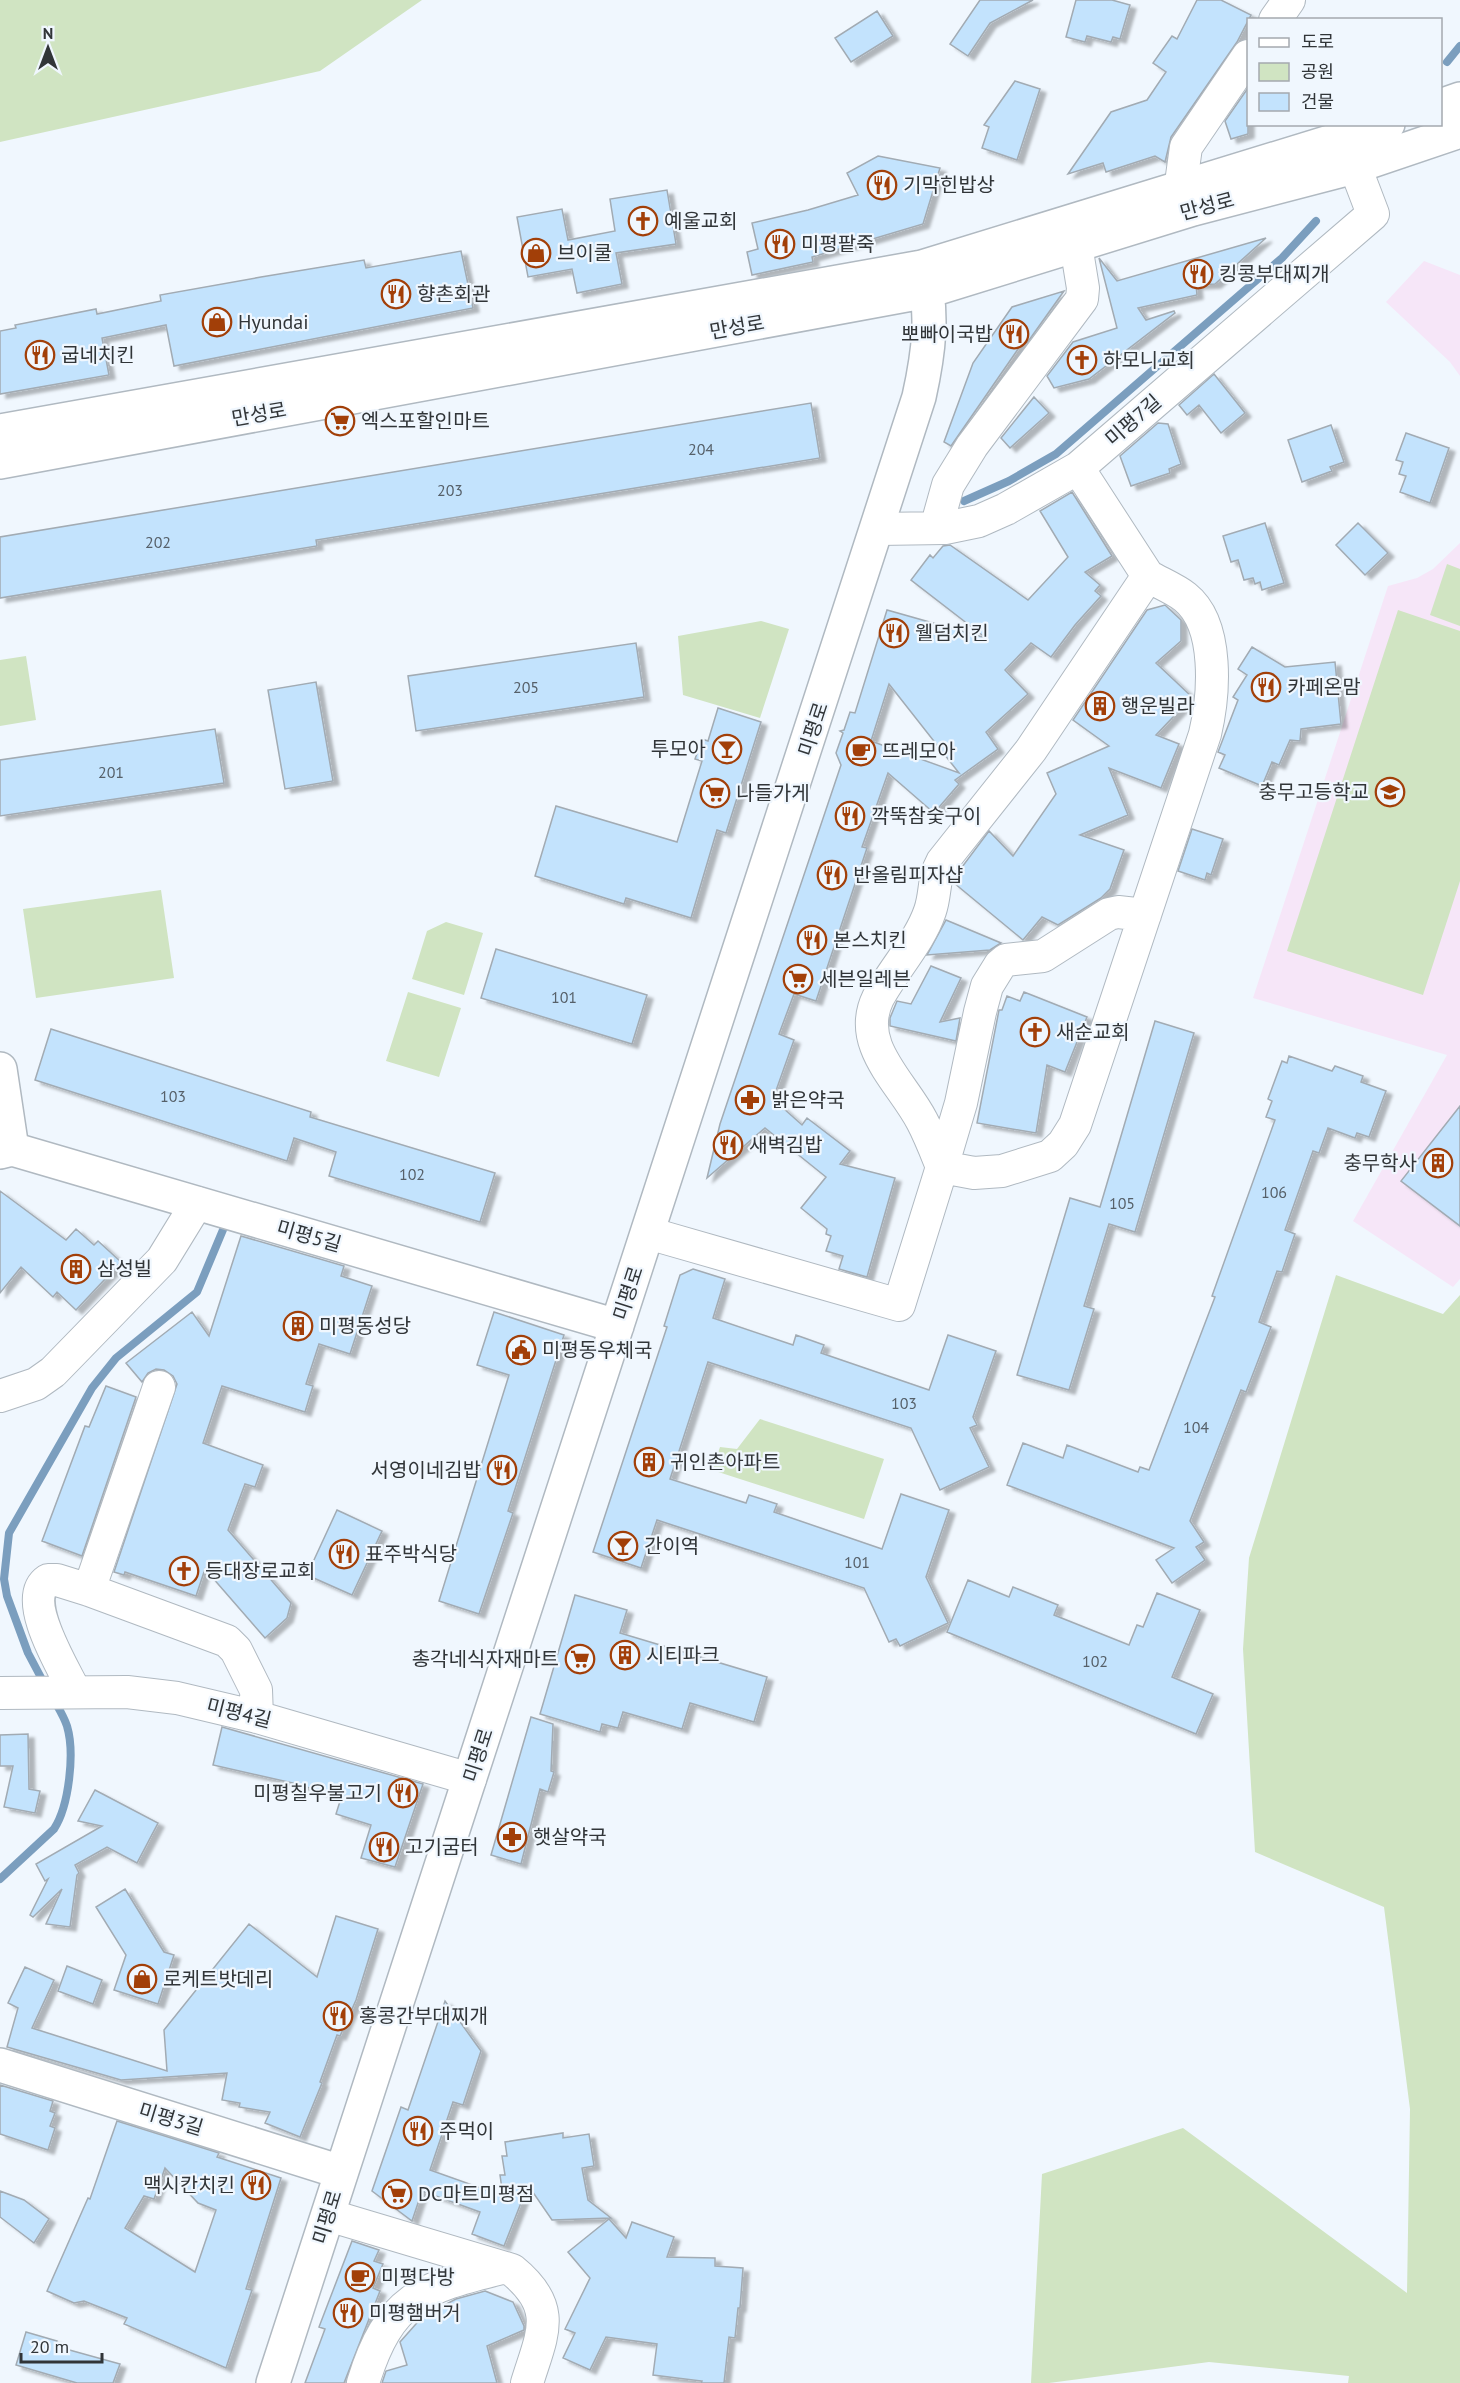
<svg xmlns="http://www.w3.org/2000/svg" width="1460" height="2383" font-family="'PT Sans','Noto Sans KR',sans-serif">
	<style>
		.education { fill: #f6e6f8 }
		.green { fill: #d0e4c2 }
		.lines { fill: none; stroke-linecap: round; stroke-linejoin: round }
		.stream { stroke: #7b9ebe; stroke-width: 8 }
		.building { fill: #c3e3fd; stroke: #a2abb3; stroke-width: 1.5; fill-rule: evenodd; filter: url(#shadow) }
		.minor-casing { stroke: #b0b9c1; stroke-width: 34 }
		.tertiary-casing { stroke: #b0b9c1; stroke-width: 36 }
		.minor { stroke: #fff; stroke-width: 32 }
		.tertiary { stroke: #fff; stroke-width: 33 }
		.labels { text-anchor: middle; stroke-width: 4.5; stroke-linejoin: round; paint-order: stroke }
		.number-label { font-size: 16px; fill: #566069 }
		.poi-label { font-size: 20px; fill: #313538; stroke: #f0f7fe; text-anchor: start }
		.street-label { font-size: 20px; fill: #313538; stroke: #f0f7fe }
	</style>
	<defs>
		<filter id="shadow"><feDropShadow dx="6" dy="4" stdDeviation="1.5" flood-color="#0004"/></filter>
	</defs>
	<rect width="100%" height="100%" fill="#f0f7fe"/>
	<path class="education" d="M1424,261l36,14v101l-10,-14 -64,-60z
		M1460,543v736l-7,8 -100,-66 94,-166 -194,-57 135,-412 29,-8 16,-9z"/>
	<path class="green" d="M0,0h422l-102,71 -320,71z
		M1447,564l13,5v57l-30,-11z
		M1398,610l62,21v250l-37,114 -136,-44z
		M761,621l28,8 -29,89 -77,-23 -5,-59z
		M26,656l10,64 -36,6v-66z
		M161,890l13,88 -138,20 -13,-89z
		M446,922l37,11 -19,62 -52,-16 15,-48z
		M408,992l53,16 -22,69 -53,-16z
		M1336,1275l107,39 17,-19v1088h-112l1,-7 -140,-14 -160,21h-18l11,-209 141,-46 224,165 3,-184 -26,-202 -129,-55 -12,-203 6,-91z
		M760,1419l124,40 -20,60 -152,-49 8,-23 17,2z"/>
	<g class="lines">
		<path class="stream" d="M1447,62l13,-16
			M964,501l45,-20 47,-27 226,-196 34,-37
			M46,1687l-18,-34 -21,-57 -3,-17 5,-46 83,-145 24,-30 81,-66 28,-67
			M0,1879l54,-50c15,-23 21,-76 13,-103 -3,-9 -8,-17 -13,-26"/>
	</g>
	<path class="building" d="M980,0h53l-43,23 -22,33 -18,-12z
		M1076,0h36l18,5 -10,34 -7,-2 -2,5 -24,-6 -2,6 -19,-5z
		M1197,0h24l30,15 -14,27 -66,95 -6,25 -10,-6 -49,16 -3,-9 -35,11 43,-62 36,-12 19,-28 -13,-9 19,-27 5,3z
		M877,11l16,25 -42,26 -16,-24z
		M1015,81l25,8 -23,71 -35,-12 7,-21 -5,-2z
		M1248,88v46l-17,5 -6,-18z
		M878,156l62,12 -17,56 -111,33 1,5 -61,13 -5,-23 11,-3 -6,-26 56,-13 50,-15 -11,-22z
		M667,190l9,54 -60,9 6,31 -45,9 -5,-24 -44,8 -11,-60 45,-8 6,31 47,-9 -5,-32z
		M1266,238l-51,46 -19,1 1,10 -59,13 8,12 28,-9 1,2 -86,66 -35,9 -7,-12 26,-34 44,-14 -18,-70 18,23z
		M461,251l12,57 -299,58 -8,-41 -64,13 7,37 -109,19v-63l16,-3 -1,-3 81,-16 1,5 64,-13 -1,-6 101,-18 103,-17 2,8z
		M1064,291l-37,52 -2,-4 -74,107 -7,-4 29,-79 39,-56z
		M1214,374l31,39 -24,20 -22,-28 -12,10 -8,-10z
		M1034,397l15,16 -39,35 -9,-10z
		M811,403l9,55 -504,82 1,6 -317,52v-61z
		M1158,423l10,1 13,40 -12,5 1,4 -39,13 -11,-30z
		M1331,425l13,37 -14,5 2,4 -30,11 -14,-42z
		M1406,433l43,15 -19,55 -30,-11 6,-16 -7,-2 4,-12 -7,-2z
		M1072,492l40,64 -27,16 15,13 -5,6 6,5 -26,29 -24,32 -20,-14 -26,27 23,24 -42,38 12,17 -43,31 4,4 -25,29 -46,-40 -26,74 5,1 -51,153 -22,-7 -15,40 15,6 -21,59 29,26 5,-7 43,33 -10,13 55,14 -28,99 -28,-8 4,-13 -17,-5 5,-15 -5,-2 1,-5 -26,-21 25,-31 -61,-49 -58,50 13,-54 121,-359 -5,-12 7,-20 -3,-2 4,-1 6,-18 5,1 32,-103 99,28 -75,-58 19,-25 3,3 10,-12 7,-1 78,55 40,-43 -28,-46zM889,684l70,89 -88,-32z
		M1265,523l19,60 -22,7 -2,-8 -5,2 -2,-6 -9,2 -6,-20 -7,2 -8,-26z
		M1358,523l30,30 -23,22 -29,-30z
		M1165,605l16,15v21l-25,22 36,34 -36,38 23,9 -18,44 -52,-20 19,47 -48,20 44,15 -14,39 -9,9 -43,27 -16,-8 -19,23 -69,-57 2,-8 33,-44 24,25 43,-62 -9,-21 62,-27 -36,-26 74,-110z
		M636,643l8,54 -228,34 -8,-55z
		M1252,647l33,20 50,-5 6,62 -40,5 -1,12 -10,-1 -11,25 -7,-3 -10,24 -43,-18 6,-13 -7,-3 20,-52 -5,-3 14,-22 -9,-6z
		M316,682l17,99 -48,8 -17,-99z
		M718,708l43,14 -35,111 -9,-3 -26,88 -65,-20 -2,6 -89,-28 21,-70 121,36 25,-81 -7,-2 7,-20 6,2z
		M215,729l9,54 -224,33v-56z
		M1192,829l31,10 -12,36 -4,-2 -2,7 -27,-9z
		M946,920l55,23 -11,7 -63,5z
		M496,949l151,46 -15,49 -151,-46z
		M931,966l30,12 -21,44 20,-4 -4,23 -66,-15v-8l7,-17 14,3z
		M1024,992l63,25 -22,55 -18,-7 -11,68 -59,-10 22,-113h3l5,-14 13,5z
		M1155,1021l39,12 -59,199 -26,-8 -25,82 10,3 -25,81 -52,-15 53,-177 30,9z
		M51,1029l260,83 -1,5 185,56 -15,49 -151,-46 7,-24 -42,-14 -7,23 -252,-81z
		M1289,1056l43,15 3,-5 28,10 -2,6 25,9 -17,46 -12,-4 -2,5 -27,-10 -9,25 -6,-2 -28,79 10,4 -13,38 -5,-1 -18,51 12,5 -25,65 -5,-2 -51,131 14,21 -8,5 9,13 -33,23 -16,-23 18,-12 -167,-63 16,-42 40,15 4,-13 71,27 2,-5 9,3 66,-173 -3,-1 63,-176 -9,-3 6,-16 -4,-2 14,-38 5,2z
		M1460,1106v120l-59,-45z
		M0,1191l66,49 10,-11 18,16 4,-4 23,21 -45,48 -19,-18 -4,5 -32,-30 -21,26z
		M241,1236l103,30 -3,10 31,10 -22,68 -31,-10 -13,40 7,2 -8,26 -83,-26 -19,57 60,22 -8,22 -10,-3 -17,46 63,73 -4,15 -22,20 -60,-69 -9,27 -71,-24 -1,3 -10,-3 63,-188 -4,-8 -9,-6 -8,-1 -8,4 -6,9 -16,-19 66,-51 17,24z
		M693,1269l32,10 -12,39 80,27 3,-10 28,10 -3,8 108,37 19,-55 48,16 -23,66 4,8 -7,3 19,39 -49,23 -29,-62 -203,-66 -38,117 76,24 3,-8 28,9 -3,8 108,37 19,-55 48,16 -23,67 22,46 -48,23 -4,-7 -7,3 -25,-54 -207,-68 -16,48 -48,-16 74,-225 -3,-1 16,-51z
		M494,1312l70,23 -56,176 5,2 -34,101 -40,-13 70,-226 -32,-10z
		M106,1386l30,11 -54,159 -40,-15 43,-115 4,1z
		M337,1510l45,21 -30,64 -45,-20z
		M968,1580l41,17 4,-10 45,18 -4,10 75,30 8,-20 6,2 14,-34 43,17 -28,67 41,17 -17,40 -249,-102z
		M575,1595l52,15 -7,23 147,44 -13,45 -64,-19 -8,26 -59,-17 -5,16 -16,-4 -2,8 -60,-18z
		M531,1717l22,7 -2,47 3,1 -6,20 -8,-3 -19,75 -30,-9z
		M222,1727l201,57 -28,83 -34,-9 10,-33 -35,-11 5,-16 -44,-14 -84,-19z
		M28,1734l1,55 11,2 -5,22 -31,-6 9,-41h-13v-31z
		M95,1790l63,33 -21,40 -30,-16 -32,18 4,8 -2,2 -7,52 -24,-3 16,-35 -29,28 -3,-2 18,-36 -3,2 -9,-17 66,-38 -24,-5z
		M125,1889l39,63 10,3 -16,49 -44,-14 12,-35 -30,-48z
		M336,1916l42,13 -22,71 -16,36 -3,-1 -17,47 2,1 -22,54 -35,-14 5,-11 -31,-5 1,-4 -18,-3 5,-27 -106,7 -114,-33 11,-39 -10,-5 17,-36 29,13 -22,48 135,43 -3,-41 85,-106 68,53z
		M67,1966l35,14 -9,24 -35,-13z
		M445,2001l36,50 -18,54 -10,-3 -23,68 73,26 -3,-21h5l-3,-19h5l-2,-14 58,-9v5l26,-4 5,32 -12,2 6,32 23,18 -59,2 -24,-35 -24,61 -32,-12 8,-22 -58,-21 -10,30 -40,-30 29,-84 7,3z
		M0,2085l53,16 -3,10 5,2 -5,13 5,2 -7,22 -48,-16z
		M117,2121l102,32 -2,4 64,21 -35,111 6,1 -26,78 -102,-44 3,-6 -43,-17 -10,2 -27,-12 41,-93 2,1zM165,2168l33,35 18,7 -21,62 -70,-44 19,-32 10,3z
		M0,2191l24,9 25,19 -15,24 -34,-26z
		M609,2219l17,19 6,-16 42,15 -7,20 48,1v8l28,2 -3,40h-2l-3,30 -6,-1 -5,46h-23l1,-2 -49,-6 4,-31 -51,-7 -16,33 -27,-12 12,-25 -10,-4 25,-51 -22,-26z
		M352,2241l27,9 -5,11 9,3 -10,24 7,3 -36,92h-39l20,-54 -6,-2z
		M485,2291l28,11 11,24v4l-37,16 10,37h-115l4,-12 21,-6 -7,-23 23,-26 33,-17z
		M26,2332l31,9 -2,5 65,18 -7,19h-36l-61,-18z"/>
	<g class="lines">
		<g class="minor-casing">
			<path id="minor" d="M1275,20l14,-20
				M1193,209l-11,-33 4,-29 62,-91
				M936,528l12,-43 24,-39 110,-147 1,-11 -7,-43
				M878,529l67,-1 34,-7 27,-12 72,-41 295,-254 -27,-71
				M1145,915l-27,-3 -9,2 -66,42 -37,4 -6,5 -13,21 -7,26 -19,91 -19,64 32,6 28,-2 48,-15 13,-12 12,-19c43,-130 86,-260 130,-391 9,-38 15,-109 -20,-137 -10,-8 -25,-14 -37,-21
				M648,1233l251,72 43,-138c-6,-15 -12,-31 -20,-46 -20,-39 -67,-76 -44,-123 15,-28 42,-57 52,-87 6,-17 3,-33 12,-49l89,-112 117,-174 -70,-108
				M0,1396l36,-12 17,-12 109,-112 35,-57
				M89,1590l70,-203
				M75,1692c-11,-23 -55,-93 -27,-112h9l32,10 138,51 9,9 20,40 1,27
				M0,1693l127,-1 50,6 80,19 213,62
				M328,2215l184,55c47,38 30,64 15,113
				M363,2383c26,-85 58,-95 139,-115"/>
		</g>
		<g class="tertiary-casing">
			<path id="tertiary" d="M1440,106l20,-7
				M0,431l922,-164 466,-143
				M0,462l928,-171 265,-82 161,-42 106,-36
				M0,1069l12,80
				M0,1152l12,-3 605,177
				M0,2065l341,107
				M273,2383l646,-1986c10,-45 15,-85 3,-130"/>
		</g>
		<use href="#minor" class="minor"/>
		<use href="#tertiary" class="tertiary"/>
	</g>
	<defs>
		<g id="restaurant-ring" transform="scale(1.5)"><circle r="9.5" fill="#f0f7fe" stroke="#a23f08" stroke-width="1.5"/><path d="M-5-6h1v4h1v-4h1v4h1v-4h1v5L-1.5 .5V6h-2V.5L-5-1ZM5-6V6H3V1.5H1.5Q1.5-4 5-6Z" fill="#a23f08"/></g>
		<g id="church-ring" transform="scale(1.5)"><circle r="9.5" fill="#f0f7fe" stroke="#a23f08" stroke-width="1.5"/><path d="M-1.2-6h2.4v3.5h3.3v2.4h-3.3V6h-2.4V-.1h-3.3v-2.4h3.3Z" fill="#a23f08"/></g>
		<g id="shop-ring" transform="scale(1.5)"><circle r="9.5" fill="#f0f7fe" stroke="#a23f08" stroke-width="1.5"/><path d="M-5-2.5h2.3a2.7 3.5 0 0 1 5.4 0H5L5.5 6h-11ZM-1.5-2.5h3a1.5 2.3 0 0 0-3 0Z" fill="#a23f08"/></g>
		<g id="supermarket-ring" transform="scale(1.5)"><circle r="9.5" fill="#f0f7fe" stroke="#a23f08" stroke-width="1.5"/><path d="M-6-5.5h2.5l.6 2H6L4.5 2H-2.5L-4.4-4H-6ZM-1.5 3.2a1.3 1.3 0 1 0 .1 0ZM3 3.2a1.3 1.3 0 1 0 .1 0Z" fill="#a23f08"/></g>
		<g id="building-ring" transform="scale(1.5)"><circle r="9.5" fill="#f0f7fe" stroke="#a23f08" stroke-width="1.5"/><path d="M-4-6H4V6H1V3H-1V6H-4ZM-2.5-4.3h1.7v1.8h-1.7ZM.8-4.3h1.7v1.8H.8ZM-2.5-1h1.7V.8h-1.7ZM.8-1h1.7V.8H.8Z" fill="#a23f08"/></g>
		<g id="bar-ring" transform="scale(1.5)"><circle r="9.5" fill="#f0f7fe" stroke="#a23f08" stroke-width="1.5"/><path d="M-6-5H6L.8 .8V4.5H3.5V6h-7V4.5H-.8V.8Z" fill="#a23f08"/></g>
		<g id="cafe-ring" transform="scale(1.5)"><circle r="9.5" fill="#f0f7fe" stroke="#a23f08" stroke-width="1.5"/><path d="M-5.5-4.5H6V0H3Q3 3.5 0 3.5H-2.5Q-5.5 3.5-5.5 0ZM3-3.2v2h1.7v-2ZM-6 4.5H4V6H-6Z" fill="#a23f08"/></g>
		<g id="school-ring" transform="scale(1.5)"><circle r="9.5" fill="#f0f7fe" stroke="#a23f08" stroke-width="1.5"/><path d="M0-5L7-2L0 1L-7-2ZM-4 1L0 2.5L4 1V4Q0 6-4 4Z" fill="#a23f08"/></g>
		<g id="pharmacy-ring" transform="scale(1.5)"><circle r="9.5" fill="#f0f7fe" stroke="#a23f08" stroke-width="1.5"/><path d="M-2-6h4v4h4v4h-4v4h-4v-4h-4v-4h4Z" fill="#a23f08"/></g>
		<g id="civic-ring" transform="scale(1.5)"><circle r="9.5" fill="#f0f7fe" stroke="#a23f08" stroke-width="1.5"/><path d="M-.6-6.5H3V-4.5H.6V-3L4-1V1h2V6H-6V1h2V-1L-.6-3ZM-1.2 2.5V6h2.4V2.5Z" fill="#a23f08"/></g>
	</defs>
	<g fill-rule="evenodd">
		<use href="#restaurant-ring" x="882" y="185"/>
		<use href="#church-ring" x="643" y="221"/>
		<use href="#restaurant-ring" x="780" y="244"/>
		<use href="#shop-ring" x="536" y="253"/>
		<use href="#restaurant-ring" x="1198" y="274"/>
		<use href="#restaurant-ring" x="396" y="294"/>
		<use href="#shop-ring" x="217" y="322"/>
		<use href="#restaurant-ring" x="1014" y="334"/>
		<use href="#restaurant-ring" x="40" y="355"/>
		<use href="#church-ring" x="1082" y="360"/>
		<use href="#supermarket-ring" x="340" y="421"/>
		<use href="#restaurant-ring" x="894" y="633"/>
		<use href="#restaurant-ring" x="1266" y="687"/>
		<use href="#building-ring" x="1100" y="706"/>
		<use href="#bar-ring" x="727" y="749"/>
		<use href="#cafe-ring" x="861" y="751"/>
		<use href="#school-ring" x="1390" y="792"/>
		<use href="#supermarket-ring" x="715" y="793"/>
		<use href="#restaurant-ring" x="850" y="816"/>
		<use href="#restaurant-ring" x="832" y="875"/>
		<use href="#restaurant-ring" x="812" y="940"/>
		<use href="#supermarket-ring" x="798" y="979"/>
		<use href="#church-ring" x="1035" y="1032"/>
		<use href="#pharmacy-ring" x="750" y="1100"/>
		<use href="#restaurant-ring" x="728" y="1145"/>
		<use href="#building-ring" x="1438" y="1163"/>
		<use href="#building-ring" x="76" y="1269"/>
		<use href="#building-ring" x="298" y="1326"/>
		<use href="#civic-ring" x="521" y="1350"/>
		<use href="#building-ring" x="649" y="1462"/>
		<use href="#restaurant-ring" x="502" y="1470"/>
		<use href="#bar-ring" x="623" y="1546"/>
		<use href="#restaurant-ring" x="344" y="1554"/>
		<use href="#church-ring" x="184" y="1571"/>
		<use href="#building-ring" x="625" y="1655"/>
		<use href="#supermarket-ring" x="580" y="1659"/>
		<use href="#restaurant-ring" x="403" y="1793"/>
		<use href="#pharmacy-ring" x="512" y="1837"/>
		<use href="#restaurant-ring" x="384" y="1847"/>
		<use href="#shop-ring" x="142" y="1979"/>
		<use href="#restaurant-ring" x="338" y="2016"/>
		<use href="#restaurant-ring" x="418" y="2131"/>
		<use href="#restaurant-ring" x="256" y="2185"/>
		<use href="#supermarket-ring" x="397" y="2194"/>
		<use href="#cafe-ring" x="360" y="2277"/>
		<use href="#restaurant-ring" x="348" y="2313"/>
	</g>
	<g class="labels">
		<g class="number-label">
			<text x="701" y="455">204</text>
			<text x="450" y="496">203</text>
			<text x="158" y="548">202</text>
			<text x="526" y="693">205</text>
			<text x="111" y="778">201</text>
			<text x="564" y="1003">101</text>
			<text x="173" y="1102">103</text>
			<text x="412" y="1180">102</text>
			<text x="1274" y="1198">106</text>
			<text x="1122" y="1209">105</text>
			<text x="904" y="1409">103</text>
			<text x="1196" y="1433">104</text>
			<text x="857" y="1568">101</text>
			<text x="1095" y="1667">102</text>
		</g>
		<g class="poi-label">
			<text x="903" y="192">기막힌밥상</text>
			<text x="664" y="228">예울교회</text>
			<text x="801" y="251">미평팥죽</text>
			<text x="557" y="260">브이쿨</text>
			<text x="1219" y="281">킹콩부대찌개</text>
			<text x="417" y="301">향촌회관</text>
			<text x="238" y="329">Hyundai</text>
			<text x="993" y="341" text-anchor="end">뽀빠이국밥</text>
			<text x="61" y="362">굽네치킨</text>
			<text x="1103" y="367">하모니교회</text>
			<text x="361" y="428">엑스포할인마트</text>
			<text x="915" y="640">웰덤치킨</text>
			<text x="1287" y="694">카페온맘</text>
			<text x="1121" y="713">행운빌라</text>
			<text x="706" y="756" text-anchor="end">투모아</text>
			<text x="882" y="758">뜨레모아</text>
			<text x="1369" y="799" text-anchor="end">충무고등학교</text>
			<text x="736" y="800">나들가게</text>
			<text x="871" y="823">깍뚝참숯구이</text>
			<text x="853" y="882">반올림피자샵</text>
			<text x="833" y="947">본스치킨</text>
			<text x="819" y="986">세븐일레븐</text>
			<text x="1056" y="1039">새순교회</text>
			<text x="771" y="1107">밝은약국</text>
			<text x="749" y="1152">새벽김밥</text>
			<text x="1417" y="1170" text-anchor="end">충무학사</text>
			<text x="97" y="1276">삼성빌</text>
			<text x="319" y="1333">미평동성당</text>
			<text x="542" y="1357">미평동우체국</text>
			<text x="670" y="1469">귀인촌아파트</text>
			<text x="481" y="1477" text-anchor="end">서영이네김밥</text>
			<text x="644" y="1553">간이역</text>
			<text x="365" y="1561">표주박식당</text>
			<text x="205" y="1578">등대장로교회</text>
			<text x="646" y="1662">시티파크</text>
			<text x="559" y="1666" text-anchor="end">총각네식자재마트</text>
			<text x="382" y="1800" text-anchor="end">미평칠우불고기</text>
			<text x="533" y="1844">햇살약국</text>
			<text x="405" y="1854">고기굼터</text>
			<text x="163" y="1986">로케트밧데리</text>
			<text x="359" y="2023">홍콩간부대찌개</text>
			<text x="439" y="2138">주먹이</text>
			<text x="235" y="2192" text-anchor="end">맥시칸치킨</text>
			<text x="418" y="2201">DC마트미평점</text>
			<text x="381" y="2284">미평다방</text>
			<text x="369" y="2320">미평햄버거</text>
		</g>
		<g class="street-label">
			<text transform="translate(1207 206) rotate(-15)" y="7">만성로</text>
			<text transform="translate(737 327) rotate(-10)" y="7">만성로</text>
			<text transform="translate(259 414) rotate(-10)" y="7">만성로</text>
			<text transform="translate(1133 420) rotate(-41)" y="7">미평7길</text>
			<text transform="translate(813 729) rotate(-72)" y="7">미평로</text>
			<text transform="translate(309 1236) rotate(16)" y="7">미평5길</text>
			<text transform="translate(628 1293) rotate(-72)" y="7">미평로</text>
			<text transform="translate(239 1713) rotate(14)" y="7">미평4길</text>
			<text transform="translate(478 1755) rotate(-72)" y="7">미평로</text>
			<text transform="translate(171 2119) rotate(17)" y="7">미평3길</text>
			<text transform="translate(327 2217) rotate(-73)" y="7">미평로</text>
		</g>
	</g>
	<rect x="1247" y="18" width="195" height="108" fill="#f0f7fe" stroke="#a4a9af" stroke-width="1.5"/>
	<rect x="1259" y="38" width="30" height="9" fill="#ffffff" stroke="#a4a9af" stroke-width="1.5"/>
	<text x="1301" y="48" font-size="18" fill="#313538">도로</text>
	<rect x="1259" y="63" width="30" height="18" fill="#d0e4c2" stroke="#a4a9af" stroke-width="1.5"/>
	<text x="1301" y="78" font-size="18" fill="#313538">공원</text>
	<rect x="1259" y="93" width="30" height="18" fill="#c3e3fd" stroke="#a4a9af" stroke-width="1.5"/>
	<text x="1301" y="108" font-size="18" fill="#313538">건물</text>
	<g transform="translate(48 48)" stroke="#f0f7fe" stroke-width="4.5" paint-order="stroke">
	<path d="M0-4.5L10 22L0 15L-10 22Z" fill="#313538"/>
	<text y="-9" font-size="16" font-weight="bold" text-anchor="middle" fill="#313538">N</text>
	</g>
	<path d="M21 2353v9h81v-9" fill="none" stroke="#313538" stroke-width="3"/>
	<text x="30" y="2353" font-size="18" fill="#313538" stroke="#f0f7fe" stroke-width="4.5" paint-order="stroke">20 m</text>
</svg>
